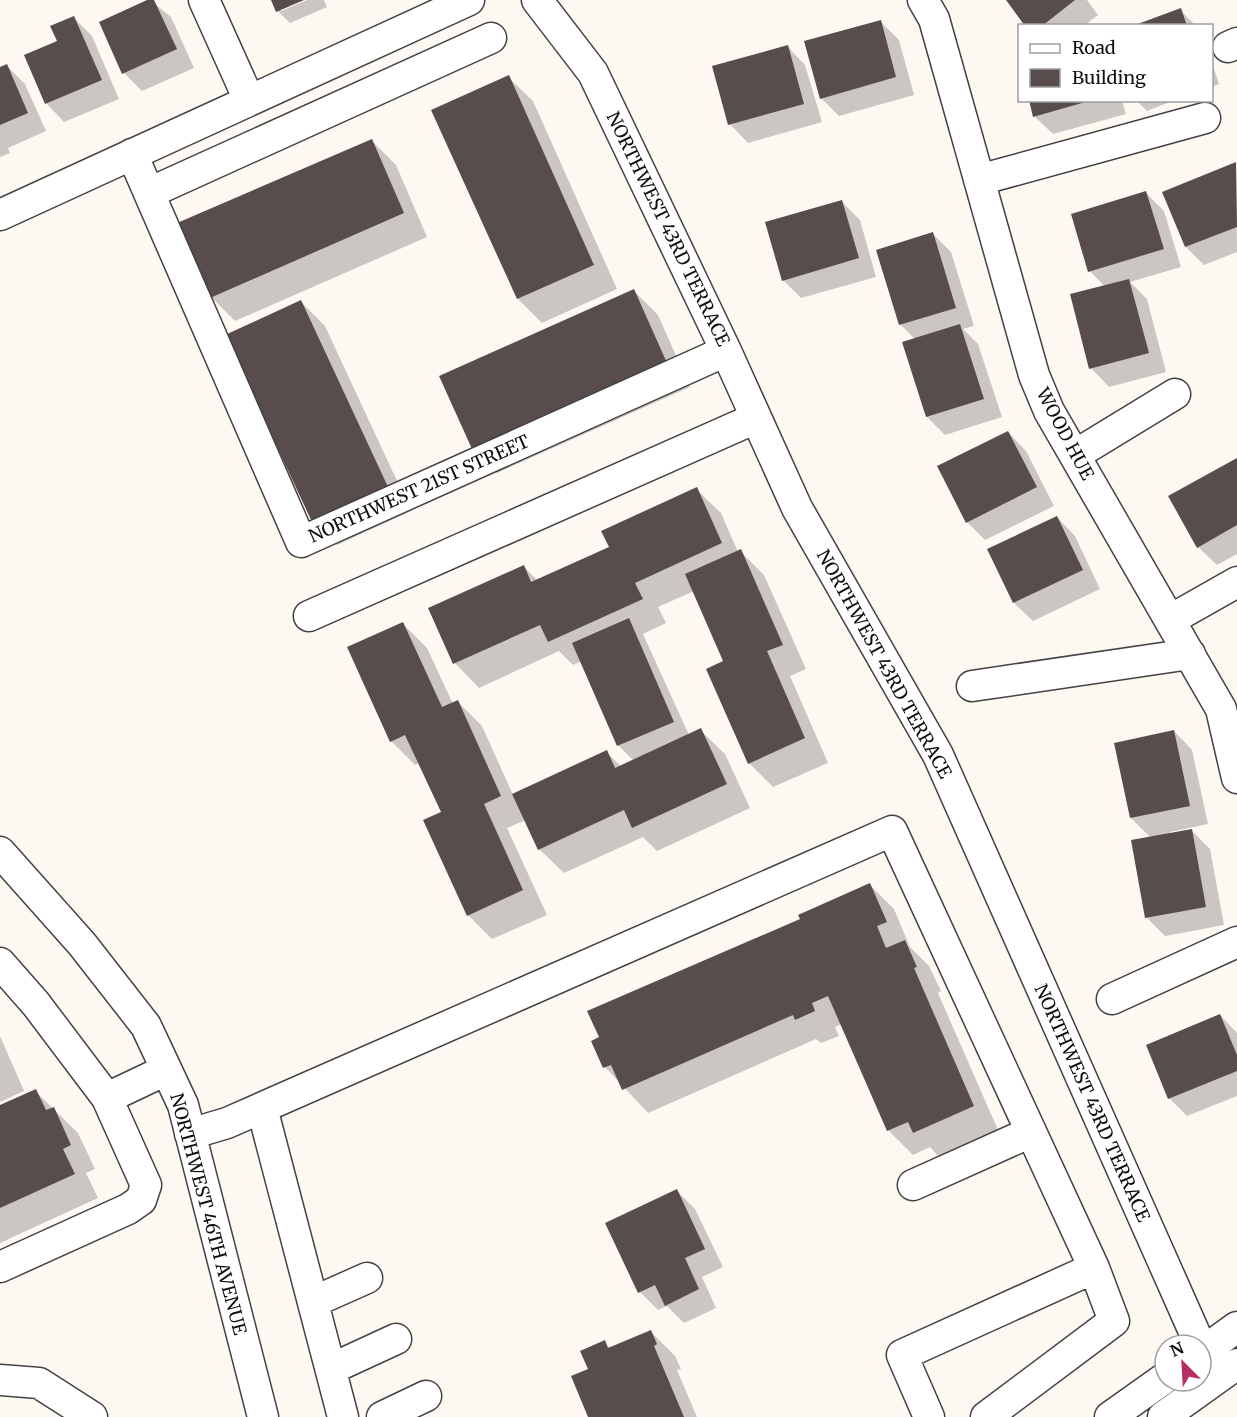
<svg xmlns="http://www.w3.org/2000/svg" width="1237" height="1417" font-family="Merriweather,serif">
	<style>
		.shadow { fill: #0003 }
		.building { fill: #584c4c }
		.lines { fill: none; stroke-linecap: round; stroke-linejoin: round }
		.minor-casing { stroke: #424242; stroke-width: 33 }
		.minor { stroke: #fff; stroke-width: 30 }
		.labels { text-anchor: middle; stroke-width: 6; stroke-linejoin: round; paint-order: stroke }
		.street-label { font-size: 18px; fill: #0f0f0f; stroke: #fff }
	</style>
	<rect width="100%" height="100%" fill="#fef8f2"/>
	<path class="shadow" d="M150,0l21,17 23,51 -52,23 -18,-18z
		M273,0h27l-19,8v3l26,-11h17l3,7 -37,16 -12,-12z
		M1007,0h80l11,15 -14,11h-57z
		M1180,10l16,16h-57z
		M74,18l18,18 27,63 -55,23 -18,-19z
		M880,21l19,19 15,55 -75,21 -18,-18z
		M787,46l18,19 17,57 -74,21 -18,-19z
		M1212,63l7,21 -7,3z
		M7,66l18,18 21,47 -38,17 2,5 -10,4v-88z
		M508,77l25,24 84,188 -75,34 -24,-24z
		M1030,100h92l4,14 -73,20 -19,-18z
		M1136,100h39l-28,11z
		M371,140l25,25 31,72 -192,84 -24,-24z
		M1236,164l1,88 -33,13 -18,-18z
		M1146,193l18,18 17,56 -51,15 17,17 19,73 -57,15 -18,-19 14,-81 -15,-16z
		M841,201l19,19 16,57 -75,21 -18,-18z
		M933,234l18,18 23,74 -11,3 15,15 24,73 -57,18 -18,-18 -11,-77 -15,-15 -23,-74z
		M634,291l24,24 32,72 -193,86 -24,-25z
		M301,302l24,24 86,185 -74,34 -24,-24z
		M1008,432l18,19 28,55 -69,34 -18,-18z
		M1237,459v95l-20,11 -19,-18z
		M696,489l25,24 17,39 2,-1 24,24 42,94 -16,7 38,87 -55,24 -24,-24 -24,-101 -31,-71 -36,16 8,16 -23,11 46,101 11,-5 25,24 25,54 -93,43 -14,-14 -79,36 -25,-24 -13,-29 -19,8 40,87 -55,24 -24,-24 -25,-102 -23,-50 -5,2 -24,-24 12,-117 24,24 26,56 5,-2 24,24 31,69 93,-43 15,14 13,-5 -15,-15 -37,-85 -9,4 -14,-14 -80,37 -24,-25 -25,-54 93,-43 15,15 73,-33z
		M1057,517l18,19 25,53 -67,32 -19,-18 -25,-54z
		M1174,731l18,19 16,74 -38,8v3l22,-4 18,18 14,76 -59,11 -18,-18 -14,-77 18,-3 -20,-20z
		M870,885l24,24 16,38 19,19 12,25 -3,2 60,137 -60,26 -8,-9 -17,8 -24,-24 -47,-107 -7,3 4,9 -18,7 -5,-4 -168,74 -43,-46 197,-148z
		M1220,1015l17,18v63l-50,20 -18,-18z
		M0,1036l24,55 -24,11z
		M35,1091l43,42 17,36 -9,4 12,25 -98,45v-136z
		M677,1191l18,18 28,58 -21,10 14,31 -32,15 -17,-17 -9,4 -18,-18z
		M651,1332l24,24 6,13 -4,1 20,47h-108l1,-47 14,-28 7,7z"/>
	<path class="building" d="M147,0h7l23,49 -55,25 -23,-52z
		M271,0h33l-28,12z
		M1006,0h69l-33,26h-17z
		M1181,8l6,18h-52v-1z
		M74,16l28,64 -57,24 -21,-49 33,-14 -7,-15z
		M881,20l15,57 -76,22 -16,-58z
		M788,45l16,59 -76,21 -16,-59z
		M7,64l21,49 -28,12v-58z
		M509,75l85,190 -77,34 -86,-189z
		M1029,100h60v1l-56,16z
		M372,139l32,74 -194,85 -33,-75z
		M1236,162l1,65 -52,20 -23,-55z
		M1146,191l18,58 -76,23 -17,-58z
		M842,200l17,58 -77,23 -17,-59z
		M933,232l23,76 -57,17 -23,-75z
		M1129,279l20,74 -60,16 -19,-75z
		M634,289l33,74 -195,86 -33,-73z
		M301,300l87,187 -76,35 -87,-187z
		M960,324l24,75 -58,18 -24,-75z
		M1008,431l29,56 -71,36 -29,-57z
		M1237,458v67l-40,23 -29,-52z
		M697,487l25,56 -87,40 8,16 -95,43 -8,-17 -87,39 -25,-56 96,-43 7,17 78,-35 -8,-16z
		M1057,516l26,54 -70,33 -26,-54z
		M741,549l42,96 -16,6 38,87 -57,26 -42,-95 17,-8 -38,-87z
		M629,618l45,104 -57,24 -45,-103z
		M403,622l39,85 16,-7 43,96 -17,8 39,86 -56,26 -44,-96 18,-8 -36,-77 -15,7 -43,-95z
		M701,728l26,56 -95,44 -8,-18 -86,40 -26,-56 95,-44 8,18z
		M1174,730l16,76 -60,12 -16,-75z
		M1192,829l14,78 -61,11 -14,-78z
		M870,883l17,39 -10,4 9,22 19,-8 12,27 -3,1 60,138 -61,27 -5,-11 -21,9 -59,-135 -16,7 3,8 -20,9 -2,-5 -171,75 -11,-25 -8,3 -12,-27 8,-4 -12,-26 213,-92 -2,-4z
		M1220,1014l17,41v16l-69,28 -22,-54z
		M36,1089l10,21 8,-3 17,38 -8,4 12,25 -75,34v-103z
		M677,1189l28,60 -20,9 14,31 -34,17 -10,-21 -17,8 -33,-70z
		M651,1330l6,14 -3,2 30,71h-96l-17,-41 17,-7 -8,-18 25,-11 3,8z"/>
	<g class="lines">
		<g class="minor-casing">
			<path id="minor" d="M204,0l45,100
				M537,0l56,73 133,278 71,157 141,247 262,590
				M923,0l11,19 100,356 15,36 172,298 16,69
				M1228,47l9,-4
				M132,154l169,388 425,-191
				M979,180l226,-62
				M149,193l342,-155
				M0,215l469,-215
				M1075,455l100,-61
				M309,616l447,-198
				M1170,620l67,-38
				M972,686l218,-32
				M0,852l82,92 64,82 37,79 80,312
				M0,963l36,41 71,94 39,87 -5,15 -13,9 -128,58
				M1112,999l125,-57
				M107,1098l59,-28
				M262,1108l81,309
				M190,1134l37,-11 665,-292 202,437 20,53 -128,96
				M913,1185l118,-53
				M313,1302l54,-24
				M1201,1353l36,-26
				M331,1369l65,-30
				M0,1380l39,3 53,34
				M382,1417l44,-21
				M929,1417l-27,-62 192,-87
				M1110,1417l55,-39
				M1163,1417l74,-53"/>
		</g>
		<use href="#minor" class="minor"/>
	</g>
	<g class="labels">
		<g class="street-label">
			<text transform="translate(668 229) rotate(64)" y="6">NORTHWEST 43RD TERRACE</text>
			<text transform="translate(1065 434) rotate(62)" y="6">WOOD HUE</text>
			<text transform="translate(419 489) rotate(-24)" y="6">NORTHWEST 21ST STREET</text>
			<text transform="translate(884 664) rotate(61)" y="6">NORTHWEST 43RD TERRACE</text>
			<text transform="translate(1092 1103) rotate(66)" y="6">NORTHWEST 43RD TERRACE</text>
			<text transform="translate(208 1214) rotate(75)" y="6">NORTHWEST 46TH AVENUE</text>
		</g>
	</g>
	<rect x="1018" y="24" width="195" height="78" fill="#ffffff" stroke="#9f9f9f" stroke-width="1.5"/>
	<rect x="1030" y="44" width="30" height="9" fill="#ffffff" stroke="#9f9f9f" stroke-width="1.5"/>
	<text x="1072" y="54" font-size="18" fill="#0f0f0f">Road</text>
	<rect x="1030" y="69" width="30" height="18" fill="#584c4c" stroke="#9f9f9f" stroke-width="1.5"/>
	<text x="1072" y="84" font-size="18" fill="#0f0f0f">Building</text>
	<g transform="translate(1183 1363) rotate(336)"><circle r="28" fill="#ffffff" stroke="#9f9f9f" stroke-width="1.5"/>
	<path d="M0-4.5L10 22L0 15L-10 22Z" fill="#b92d66"/>
	<text y="-9" font-size="16" font-weight="bold" text-anchor="middle" fill="#0f0f0f">N</text>
	</g>
</svg>
